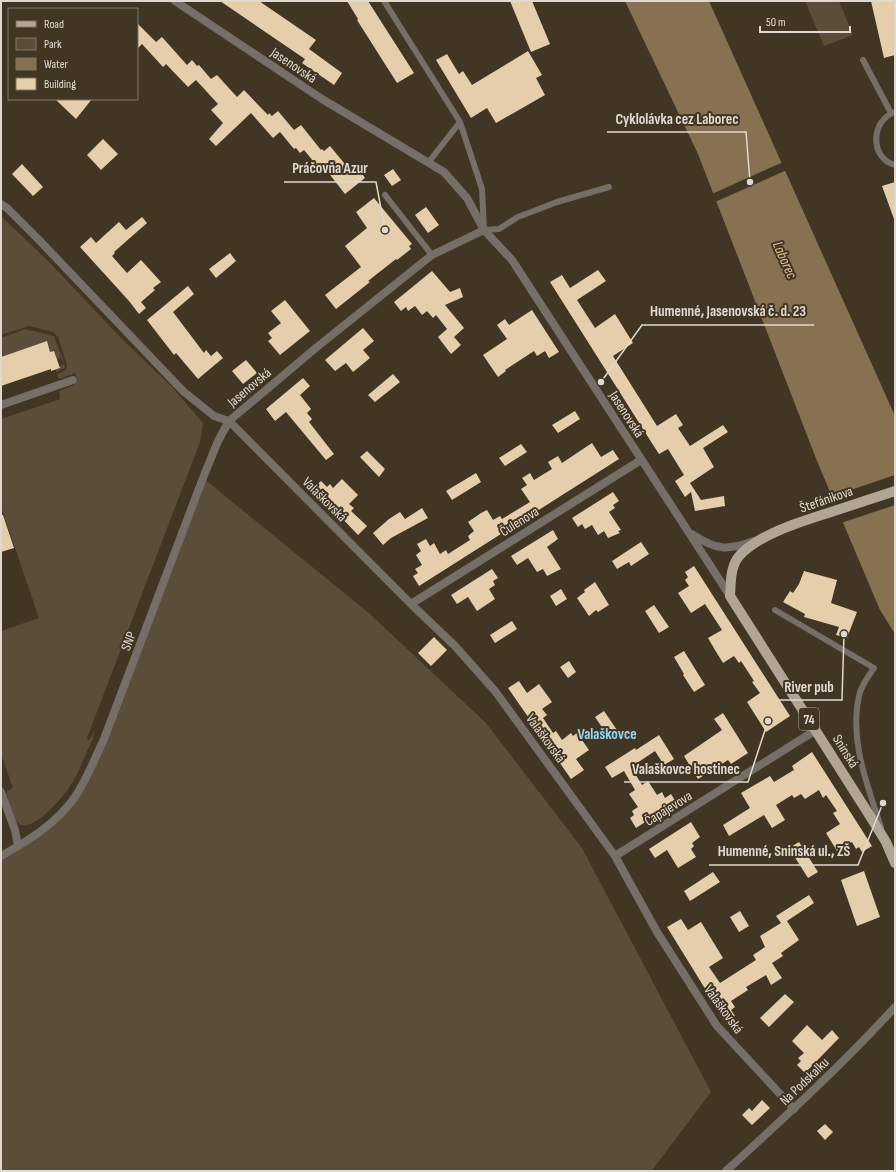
<svg xmlns="http://www.w3.org/2000/svg" width="896" height="1172" font-family="'Sofia Sans Condensed',sans-serif">
	<style>
		.green { fill: #5a4d3a }
		.water { fill: #867151 }
		.pier { fill: #413524 }
		.building { fill: #e5ceab }
		.lines { fill: none; stroke-linecap: round; stroke-linejoin: round }
		.service { stroke: #756f67; stroke-width: 6 }
		.minor { stroke: #756f67; stroke-width: 8 }
		.tertiary { stroke: #756f67; stroke-width: 8 }
		.primary { stroke: #b1a695; stroke-width: 10 }
		.labels { text-anchor: middle; stroke-width: 4; stroke-linejoin: round; paint-order: stroke }
		.shield { fill: #413524; stroke: #b0a89c; stroke-width: 1 }
		.shield-label { font-size: 13px; font-weight: bold; fill: #e0d9cf }
		.street-label { font-size: 14px; fill: #e0d9cf; stroke: #413524 }
		.water-label { font-size: 15px; font-style: italic; fill: #e5c189; stroke: #413524 }
		.neighbourhood-label { font-size: 15px; font-weight: bold; fill: #94d8f6; stroke: #413524 }
		.leader { fill: none; stroke: #e0d9cf; stroke-width: 1.5 }
		.callout-dot { fill: #e0d9cf; stroke: #413524; stroke-width: 1.5 }
		.callout-label { font-size: 15px; text-anchor: middle; font-weight: bold; fill: #e0d9cf; stroke: #413524; stroke-width: 4; stroke-linejoin: round; paint-order: stroke }
	</style>
	<rect width="100%" height="100%" fill="#413524"/>
	<path class="green" d="M805,1h34l14,34 -29,11z
		M1,216l48,46 74,78 49,47 31,36 -3,19 -113,296 2,3 6,-12 -2,9c-7,15 -15,37 -24,50 -8,11 -40,49 -52,34 -5,-6 -8,-20 -10,-27v-4l6,-3 -12,-34v-123l38,-13 -38,-111v-88l59,-20 -1,-8 15,-6 4,-4 -3,-8 -16,6 -2,-5 9,-4 1,-5 -9,-28 -5,-5 -24,-6 -28,9z
		M25,329l29,7 11,30 -1,2 -8,4v-3l4,-1v-2l4,-2 -3,-6 -4,1 -3,-8 -4,1 -3,-11 -46,16v-19z
		M203,478l167,136 116,109 96,125 129,244 -58,77 -4,2h-648v-315l51,-33 33,-43z"/>
	<path class="water" d="M625,1h84l186,415v218l-15,-24 -63,-149 -119,-307z"/>
	<path class="pier" d="M783,162l4,8 -72,32 -3,-8z
		M895,475v30l-54,18 -11,-26z"/>
	<path class="building" d="M220,1h39l57,39 -7,9 33,24 -8,12 -32,-22 3,-4z
		M347,1h21l46,72 -17,10 -40,-63 1,-1z
		M510,1h22l18,43 -19,8z
		M871,1h24v54l-11,3z
		M137,23l19,19 6,-5 25,28 5,-5 5,6 2,-1 12,14 6,-4 20,22 7,-7 24,25 1,-2 3,3 6,-5 16,19 7,-5 20,25 1,-1 2,2 6,-5 19,23 6,-5 10,14 -20,16 -18,-23 -3,3 -20,-24 -4,3 -4,-5 -2,1 -14,-17 -7,6 -22,-25 -35,33 -7,-7 14,-16 -12,-13 7,-6 -22,-24 -8,7 -22,-23 -3,3 -21,-23 -5,5z
		M528,51l14,24 -6,3 9,17 -49,28 -9,-15 -16,10 -35,-58 11,-6 12,20 4,-3 9,14z
		M55,99h37l-16,20z
		M103,139l15,15 -17,16 -14,-15z
		M22,164l21,23 -10,9 -21,-22z
		M393,169l8,11 -9,6 -8,-11z
		M895,182v37h-1l-12,-33z
		M374,198l38,46 -3,2 2,3 -14,11 -1,-1 -28,22 2,1 -34,27 -11,-14 36,-28 -16,-21 22,-18 -11,-16z
		M426,207l13,18 -11,8 -13,-18z
		M142,217l5,6 -33,29 1,1 -3,3 15,17 14,-13 20,22 -8,6 2,2 -14,12 5,6 -7,6 -10,-13 -49,-54 11,-10 5,6 23,-21 7,8z
		M230,253l6,8 -20,17 -7,-9z
		M598,270l8,11 -29,19 18,28 20,-14 18,29 -20,13 44,70 19,-12 7,11 -5,3 12,18 33,-21 5,7 -25,16 11,19 -24,16 11,17 23,-4 1,10 -30,5 -4,-19 -6,5 -10,-16 9,-6 -16,-26 -9,5 -4,-6 -105,-166 12,-7 8,13z
		M432,271l18,21 10,-4 3,9 -18,8 19,23 -10,9 7,8 -10,9 -13,-17 9,-8 -11,-14 -3,3 -6,-7 -5,4 -7,-9 -7,5 -2,-4 -5,4 -7,-9z
		M188,286l6,8 -21,18 31,41 2,-3 5,6 6,-5 6,7 -25,21 -22,-26 -2,2 -27,-35z
		M285,300l25,31 -30,24 -12,-14 4,-3 -4,-5 13,-10 -10,-12z
		M532,310l27,42 -10,6 -4,-7 -8,5 -3,-5 -29,19 1,1 -8,6 -15,-22 24,-16 -10,-14 8,-6 4,6z
		M363,328l11,13 -11,9 7,8 -17,14 -7,-9 -11,8 -10,-11z
		M47,341l3,11 4,-1 6,17 -9,3v-2l-50,17v-29z
		M246,360l11,13 -14,11 -11,-13z
		M393,374l7,8 -25,20 -7,-7z
		M303,378l7,8 -10,9 11,14 -4,4 5,6 -3,3 25,32 -8,6 -40,-48 -11,9 -9,-12z
		M575,411l5,8 -22,14 -6,-8z
		M592,443l9,14 12,-7 6,9 -200,127 -6,-10 5,-3 -3,-4 7,-4 -6,-10 5,-4 -4,-7 9,-5 4,7 4,-3 6,11 6,-4 2,4 22,-14 -2,-4 6,-5 -6,-9 13,-9 6,-3 6,10 7,-4 2,3 28,-17 -9,-13 6,-4 -5,-7 8,-5 4,7 18,-11 -4,-7 10,-6 4,7z
		M521,444l6,8 -22,14 -6,-8z
		M367,451l18,18 -6,8 -19,-20z
		M476,473l5,9 -29,18 -6,-9z
		M342,479l16,16 -9,9 5,4 -3,3 16,15 -9,9 -45,-47 8,-7 6,6 3,-3 3,4z
		M613,492l6,9 -6,4 2,3 -6,4 12,18 -3,1 2,2 -12,5 -4,-7 -6,4 -6,-10 -7,4 -3,-5 -4,3 -6,-9z
		M422,508l6,10 -37,20 -8,7 -10,-12 16,-14 11,-7 5,7z
		M1,515h2l11,33 -13,4z
		M553,530l5,9 -11,8 14,22 -14,7 -4,-7 -6,3 -9,-14 -11,7 -6,-9z
		M641,542l8,12 -18,12 -2,-4 -12,7 -5,-8z
		M694,566l96,150 -24,16 -19,-30 13,-9 -8,-11 2,-1 -13,-20 -2,2 -5,-7 -11,7 -8,-13 -7,-12 14,-8 -17,-26 -14,9 -13,-20 11,-7 -4,-6 3,-3 -3,-5z
		M492,569l6,9 -5,3 2,4 -6,4 6,10 -18,12 -9,-14 -11,7 -6,-9z
		M804,571l33,9 -6,23 26,9 -10,26 -11,-3 3,-8 -35,-10 1,-3 -22,-12 7,-11 3,2 6,-9z
		M595,582l14,23 -11,7 -2,-2 -7,6 -12,-18 8,-6 -1,-2z
		M561,589l6,10 -11,7 -6,-10z
		M654,605l15,22 -10,6 -14,-22z
		M512,621l5,8 -22,14 -5,-8z
		M434,637l13,13 -16,16 -13,-13z
		M684,651l21,34 -11,7 -11,-17 1,-1 -10,-17z
		M569,661l7,11 -8,6 -8,-11z
		M519,681l8,12 12,-9 13,18 -10,7 5,6 -4,3 10,15 3,-2 6,9 9,-7 2,3 4,-3 12,17 -13,9 8,11 -13,9 -63,-91z
		M604,711l15,22 -9,6 -15,-22z
		M723,713l25,40 -17,11 -3,-4 -30,19 -14,-23 38,-26 -8,-11z
		M659,735l15,24 -10,6 -9,-14 -24,16 11,18 6,-4 9,14 5,-3 3,6 6,-4 5,8 -40,26 -6,-10 4,-3 -2,-4 6,-4 -9,-13 6,-4 -11,-19 -12,7 -7,-11 30,-19 1,2z
		M812,752l60,94 -10,6 -3,-5 -3,2 -4,-7 -15,9 -11,-18 14,-9 -7,-11 4,-2 -11,-16 -3,3 -4,-8 -14,9 -4,-5 -7,4 -2,-3 -16,10 9,15 -13,8 -8,-13 -35,21 -6,-11 27,-17 -9,-15 29,-17 4,6 20,-12 -2,-4z
		M691,822l9,15 -8,6 2,3 -3,3 5,8 -18,11 -11,-18 -12,8 -6,-9z
		M799,842l19,30 -10,6 -19,-30z
		M864,871l16,46 -23,9 -16,-46z
		M713,872l7,10 -30,19 -6,-10z
		M809,895l5,8 -27,18 12,19 -18,13 2,3 -11,7 10,15 -11,7 -5,-10 -20,12 2,3 -17,11 4,6 -4,3 4,6 -10,5 -58,-94 14,-8 7,11 13,-8 22,36 -14,9 11,16 36,-23 -3,-5 12,-8 -5,-11 21,-13 -5,-7z
		M740,911l9,15 -10,6 -9,-15z
		M785,994l9,8 -25,25 -9,-9z
		M807,1025l15,15 10,-10 7,8 -34,35 -8,-8 4,-4 -3,-3 6,-5 -12,-12z
		M762,1100l8,8 -18,17 -10,-10 7,-7 3,3z
		M825,1124l8,8 -8,8 -8,-9z"/>
	<g class="lines">
		<path class="service" d="M384,1l76,121 22,67 2,41 15,-1 19,-12 39,-15 52,-15
			M863,60l28,53
			M895,112c-24,8 -26,46 0,53
			M428,163l32,-41
			M385,195l47,60
			M775,610l99,58c-5,7 -11,16 -14,24 -12,46 7,92 21,135"/>
		<path class="minor" d="M175,1l147,98 122,73 23,26 17,32
			M1,405l72,-25
			M411,604l230,-144
			M1,792l14,38 3,16
			M1,856c28,-16 55,-32 74,-59 12,-18 20,-39 29,-58l99,-261 15,-37 11,-20 182,183 44,42 40,45 120,165 42,76 60,94 77,83
			M615,856l201,-126"/>
		<path class="tertiary" d="M1,204l6,4 32,32 144,151 31,25 15,5 88,-74 115,-92 52,-25 28,30 218,336
			M692,534c24,16 35,17 62,7
			M726,1171c58,-53 116,-106 169,-164"/>
		<path class="primary" d="M895,491c-21,7 -43,14 -64,21 -28,9 -70,21 -91,43 -10,11 -9,27 -10,41l140,220 16,26 9,21"/>
	</g>
	<g class="labels">
		<rect class="shield" x="799" y="708" width="20" height="22" rx="3"/>
		<g class="shield-label">
			<text x="809" y="724">74</text>
		</g>
		<g class="street-label">
			<text transform="translate(294 65) rotate(34)" y="5">Jasenovská</text>
			<text transform="translate(249 387) rotate(-40)" y="5">Jasenovská</text>
			<text transform="translate(627 414) rotate(57)" y="5">Jasenovská</text>
			<text transform="translate(325 499) rotate(45)" y="5">Valaškovská</text>
			<text transform="translate(826 499) rotate(-19)" y="5">Štefánikova</text>
			<text transform="translate(519 521) rotate(-32)" y="5">Čulenova</text>
			<text transform="translate(128 641) rotate(-69)" y="5">SNP</text>
			<text transform="translate(546 738) rotate(54)" y="5">Valaškovská</text>
			<text transform="translate(846 751) rotate(58)" y="5">Sninská</text>
			<text transform="translate(668 808) rotate(-32)" y="5">Čapajevova</text>
			<text transform="translate(724 1009) rotate(54)" y="5">Valaškovská</text>
			<text transform="translate(804 1081) rotate(-44)" y="5">Na Podskalku</text>
		</g>
		<g class="water-label">
			<text transform="translate(785 260) rotate(66)" y="5">Laborec</text>
		</g>
		<g class="neighbourhood-label">
			<text x="607" y="739">Valaškovce</text>
		</g>
	</g>
	<path class="leader" d="M750 182L746 132H607M385 230L376 182H284M601 382L642 325H814M844 634L842 700H776M768 721L748 782H624M883 803L858 865H709"/>
	<g class="callout-dot">
		<circle cx="750" cy="182" r="4"/>
		<circle cx="385" cy="230" r="4"/>
		<circle cx="601" cy="382" r="4"/>
		<circle cx="844" cy="634" r="4"/>
		<circle cx="768" cy="721" r="4"/>
		<circle cx="883" cy="803" r="4"/>
	</g>
	<g class="callout-label">
		<text x="677" y="124">Cyklolávka cez Laborec</text>
		<text x="330" y="173">Práčovňa Azur</text>
		<text x="728" y="316">Humenné, Jasenovská č. d. 23</text>
		<text x="809" y="692">River pub</text>
		<text x="686" y="774">Valaškovce hostinec</text>
		<text x="784" y="856">Humenné, Sninská ul., ZŠ</text>
	</g>
	<rect width="896" height="1172" fill="none" stroke="#e0d9cf" stroke-width="4"/>
	<rect x="8" y="8" width="130" height="92" fill="#413524" stroke="#817768"/>
	<rect x="16" y="21" width="20" height="6" fill="#b1a695" stroke="#817768"/>
	<text x="44" y="28" font-size="12" fill="#e0d9cf">Road</text>
	<rect x="16" y="38" width="20" height="12" fill="#5a4d3a" stroke="#817768"/>
	<text x="44" y="48" font-size="12" fill="#e0d9cf">Park</text>
	<rect x="16" y="58" width="20" height="12" fill="#867151" stroke="#817768"/>
	<text x="44" y="68" font-size="12" fill="#e0d9cf">Water</text>
	<rect x="16" y="78" width="20" height="12" fill="#e5ceab" stroke="#817768"/>
	<text x="44" y="88" font-size="12" fill="#e0d9cf">Building</text>
	<path d="M760 26v6h90v-6" fill="none" stroke="#e0d9cf" stroke-width="2"/>
	<text x="766" y="26" font-size="12" fill="#e0d9cf" stroke="#413524" stroke-width="3" paint-order="stroke">50 m</text>
</svg>
